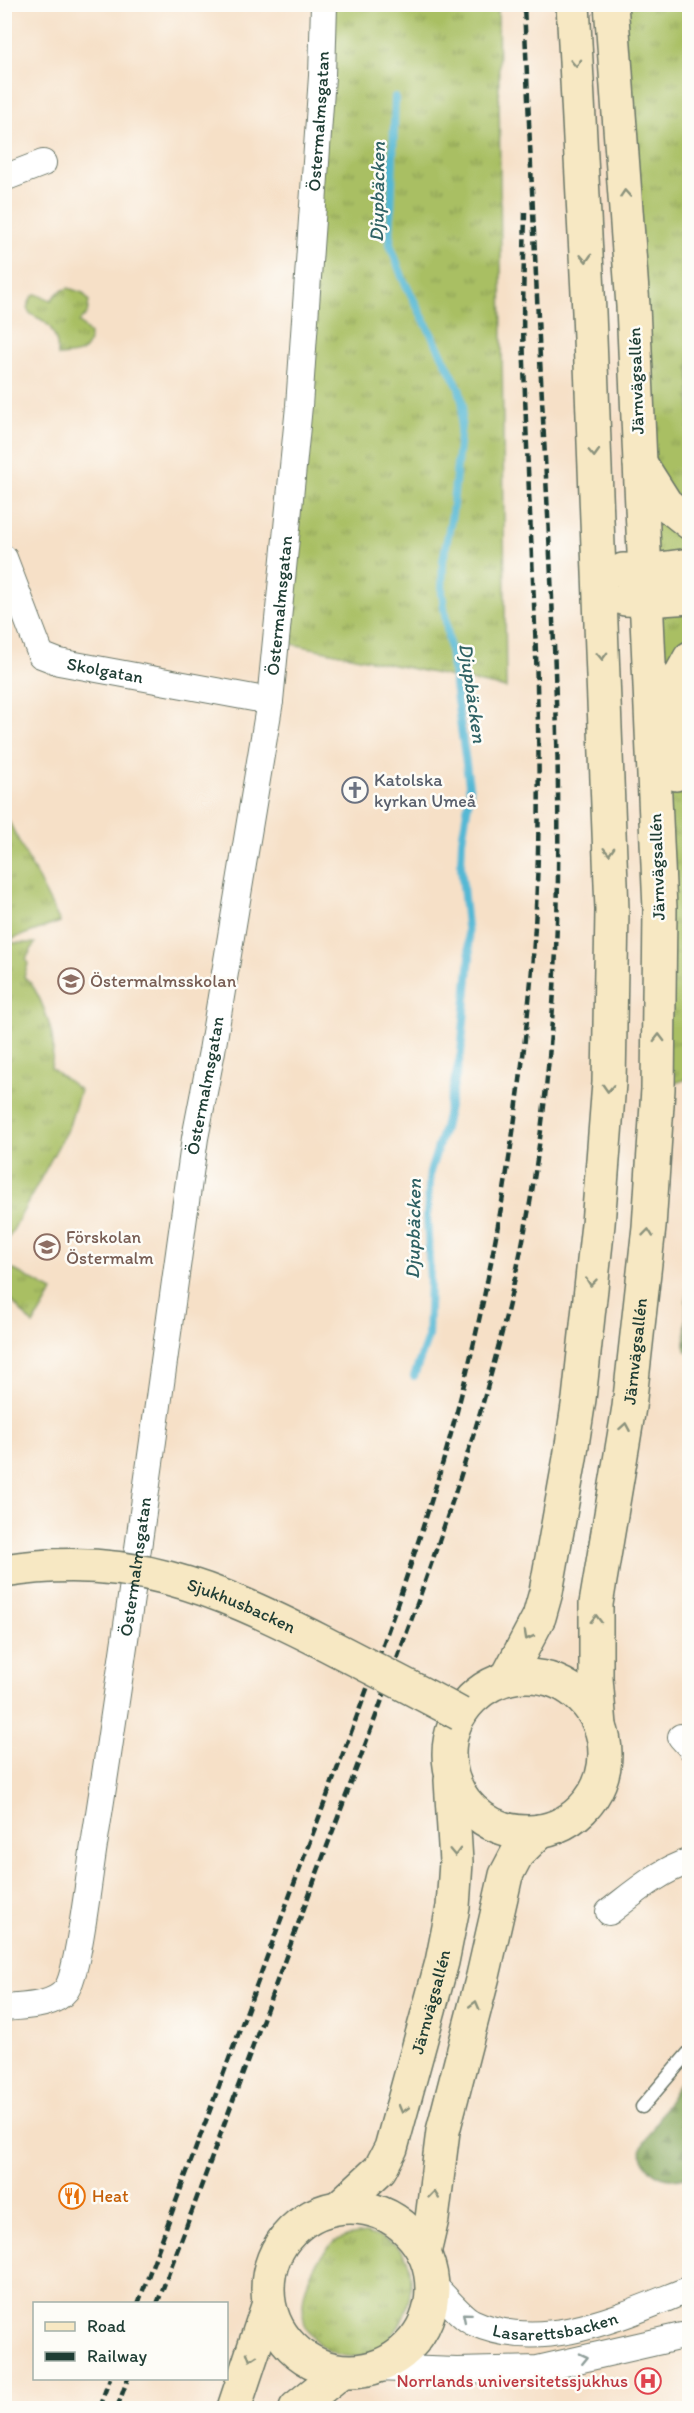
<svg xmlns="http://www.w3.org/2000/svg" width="694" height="2413" font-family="Itim,sans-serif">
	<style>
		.grass { fill: url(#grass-tufts); stroke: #647e4c; stroke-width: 1.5 }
		.forest { fill: url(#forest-firs); stroke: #527247; stroke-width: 1.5 }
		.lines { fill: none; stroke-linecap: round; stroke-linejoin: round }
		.stream { stroke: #55b8d4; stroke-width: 8 }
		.lane-casing { stroke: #6a7667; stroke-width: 15 }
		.street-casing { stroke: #6a7667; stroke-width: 28 }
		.secondary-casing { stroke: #6a7667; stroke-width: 36 }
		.lane { stroke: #fff; stroke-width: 12 }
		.street { stroke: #fff; stroke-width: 26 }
		.secondary { stroke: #f7e8c3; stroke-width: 33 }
		.rail { stroke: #1f3d34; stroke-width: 4.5; stroke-dasharray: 9 4.5; stroke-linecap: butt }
		.secondary-bridge-casing { stroke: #6a7667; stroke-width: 36; stroke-linecap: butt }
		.secondary-bridge { stroke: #f7e8c3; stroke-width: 33 }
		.oneway { stroke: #8b927c }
		.oneway2 { stroke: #8f9e9a }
		.labels { text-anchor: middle; stroke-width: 5; stroke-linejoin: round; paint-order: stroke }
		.street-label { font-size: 18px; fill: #1f3d34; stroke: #fdfcf7 }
		.worship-label { font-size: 18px; fill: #5b616d; stroke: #fdfcf7; text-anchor: start }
		.education-label { font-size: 18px; fill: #785e54; stroke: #fdfcf7; text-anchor: start }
		.food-label { font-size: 18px; fill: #c56008; stroke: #fdfcf7; text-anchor: start }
		.health-label { font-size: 18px; fill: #be3a42; stroke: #fdfcf7; text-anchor: end }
		.water-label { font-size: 20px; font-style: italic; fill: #2f6264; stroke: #fdfcf7 }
	</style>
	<defs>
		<pattern id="grass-tufts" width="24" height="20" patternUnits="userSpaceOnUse" patternTransform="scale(1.5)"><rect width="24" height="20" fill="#a9bf64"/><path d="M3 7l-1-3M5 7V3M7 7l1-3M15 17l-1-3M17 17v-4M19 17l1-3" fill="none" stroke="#899c53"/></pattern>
		<pattern id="forest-firs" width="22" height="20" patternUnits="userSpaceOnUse" patternTransform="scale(1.5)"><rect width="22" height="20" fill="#86a65a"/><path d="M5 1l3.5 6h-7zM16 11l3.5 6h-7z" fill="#6d884b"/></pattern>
	</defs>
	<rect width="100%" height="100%" fill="#fdfcf7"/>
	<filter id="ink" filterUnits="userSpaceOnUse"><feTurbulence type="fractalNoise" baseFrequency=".0167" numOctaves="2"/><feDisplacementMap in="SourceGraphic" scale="12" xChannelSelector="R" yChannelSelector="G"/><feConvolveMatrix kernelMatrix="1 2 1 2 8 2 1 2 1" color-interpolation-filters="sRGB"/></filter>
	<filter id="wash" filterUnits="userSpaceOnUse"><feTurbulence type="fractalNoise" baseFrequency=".008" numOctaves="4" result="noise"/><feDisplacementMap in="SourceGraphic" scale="24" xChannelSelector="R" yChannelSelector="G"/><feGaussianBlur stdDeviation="1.35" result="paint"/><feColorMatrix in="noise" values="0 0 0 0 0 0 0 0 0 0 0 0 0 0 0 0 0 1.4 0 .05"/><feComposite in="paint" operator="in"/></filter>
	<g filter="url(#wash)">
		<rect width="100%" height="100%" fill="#f6e0c7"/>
		<path class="grass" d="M324,5h174l8,683 -229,-47z
			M611,5h79v1073l-32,11z
			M68,288l15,5 6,8 -2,13 -8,8 11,12c-1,21 -15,21 -32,22 0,-13 -4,-29 -16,-36 -7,-4 -12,-4 -15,-12l4,-10 5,-4 15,6 8,-8z
			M4,812l56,110 -51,18 -5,-4z
			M5,940l9,3h21l-9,16 2,5 -4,13c14,9 28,50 29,68 0,7 -1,16 -2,23l29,22 -11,36 -64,119z
			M5,1265l48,26 -20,34 -28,-32z
			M367,2233c14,5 30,9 38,22 16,28 -2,83 -31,96 -23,12 -49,4 -64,-17 -20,-27 5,-86 34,-97 7,-3 16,-3 23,-4z"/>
		<path class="forest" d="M689,1216v137l-4,-3z
			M689,2066v109c-24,10 -42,0 -49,-25z"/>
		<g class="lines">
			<path class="stream" d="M395,97l-5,147 13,35 56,109 4,17 -11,109 -9,47 -1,32 28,199 -8,48 -1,27 9,89 -9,97 -17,75 -14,44 -3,43 3,64 -2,58 -14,39"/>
		</g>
	</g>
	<g filter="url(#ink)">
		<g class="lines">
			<g class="lane-casing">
				<path id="lane" d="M642,2107l48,-56"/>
			</g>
			<g class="street-casing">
				<g id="street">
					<path d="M4,178l39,-15"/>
					<path id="s1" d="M4,558l37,97 18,7 211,39"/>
					<path d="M681,1737l9,10"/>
					<path d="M609,1912c25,-19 50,-41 81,-51"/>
					<path id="s2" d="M4,2008c19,-2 49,-1 62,-18 13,-17 24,-124 29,-151 37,-233 67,-468 100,-701l17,-87 58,-350 29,-295 23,-330 2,-72"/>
					<path id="s3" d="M432,2284c11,10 28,32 40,38 71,33 151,-7 218,-33"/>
					<path d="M375,2368l82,3 81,-2 144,-33 8,2"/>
				</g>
			</g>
			<g class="secondary-casing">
				<g id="secondary">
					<path d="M640,463l26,41 24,19"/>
					<path d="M623,570l22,1 45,-6"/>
					<path d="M625,599l22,1 43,-3"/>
					<path d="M676,774l-1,-54 3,-40 12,-22"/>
					<circle cx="527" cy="1754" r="78"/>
					<path d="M507,1678l32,-61 7,-25 24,-134 9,-59 19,-175 11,-141 3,-173 -23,-598 -16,-308"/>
					<path id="s4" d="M600,1726l-4,-48v-74l33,-197 20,-180 9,-138 2,-180 -27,-603 -22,-302"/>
					<circle cx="350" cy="2289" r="82"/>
					<path id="s5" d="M339,2207l41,-38 11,-21 51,-186 11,-55 3,-45 -5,-82"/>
					<path d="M424,2253l8,-34 11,-88 40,-155 23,-101 11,-21 23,-23"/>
					<path d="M234,2408l34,-102"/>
					<path d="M296,2408l45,-36"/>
				</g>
			</g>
			<use href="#lane" class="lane"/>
			<use href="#street" class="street"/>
			<use href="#secondary" class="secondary"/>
			<path class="rail" d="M138,2304c55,-149 111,-298 166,-447 51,-135 103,-270 143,-409 42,-149 68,-303 83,-457 20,-209 0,-419 -6,-628 -2,-50 0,-101 1,-151
				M157,2304c66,-174 129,-350 195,-524 74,-198 148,-391 182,-601 35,-221 25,-442 14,-664 -9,-170 -17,-340 -24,-511
				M99,2408l11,-30
				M117,2408l11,-30"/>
			<g class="secondary-bridge-casing">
				<g id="secondary-bridge">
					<path id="s6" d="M4,1571c126,-20 209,16 318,71 46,24 92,47 138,72"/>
				</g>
			</g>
			<use href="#secondary-bridge" class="secondary-bridge"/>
		</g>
		<defs><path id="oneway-chevron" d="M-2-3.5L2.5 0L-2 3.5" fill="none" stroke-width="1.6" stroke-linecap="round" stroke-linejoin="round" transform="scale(1.5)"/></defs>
		<g class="oneway">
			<use href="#oneway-chevron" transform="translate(576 63) rotate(87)"/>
			<use href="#oneway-chevron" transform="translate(625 194) rotate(-94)"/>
			<use href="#oneway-chevron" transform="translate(586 258) rotate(87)"/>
			<use href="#oneway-chevron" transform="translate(594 453) rotate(88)"/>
			<use href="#oneway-chevron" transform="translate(602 656) rotate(88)"/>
			<use href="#oneway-chevron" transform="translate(609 851) rotate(88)"/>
			<use href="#oneway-chevron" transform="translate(659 1038) rotate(-89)"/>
			<use href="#oneway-chevron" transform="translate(608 1088) rotate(93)"/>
			<use href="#oneway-chevron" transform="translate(648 1233) rotate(-84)"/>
			<use href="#oneway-chevron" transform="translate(591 1282) rotate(96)"/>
			<use href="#oneway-chevron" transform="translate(625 1427) rotate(-80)"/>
			<use href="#oneway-chevron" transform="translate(596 1619) rotate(-89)"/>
			<use href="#oneway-chevron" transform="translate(528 1636) rotate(119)"/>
			<use href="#oneway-chevron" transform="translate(455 1852) rotate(88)"/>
			<use href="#oneway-chevron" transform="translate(475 2005) rotate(-75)"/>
			<use href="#oneway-chevron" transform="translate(403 2109) rotate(105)"/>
			<use href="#oneway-chevron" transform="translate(434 2195) rotate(-84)"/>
			<use href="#oneway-chevron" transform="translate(251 2357) rotate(108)"/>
		</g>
		<g class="oneway2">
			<use href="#oneway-chevron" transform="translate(466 2316) rotate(-140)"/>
			<use href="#oneway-chevron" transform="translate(584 2358) rotate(-13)"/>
		</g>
	</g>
	<defs>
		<g id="church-ring" transform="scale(1.35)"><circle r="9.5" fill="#fdfcf7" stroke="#6b7280" stroke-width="1.5"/><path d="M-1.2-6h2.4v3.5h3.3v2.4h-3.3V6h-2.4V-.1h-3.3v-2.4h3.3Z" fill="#6b7280"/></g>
		<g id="school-ring" transform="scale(1.35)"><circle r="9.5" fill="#fdfcf7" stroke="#8d6e63" stroke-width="1.5"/><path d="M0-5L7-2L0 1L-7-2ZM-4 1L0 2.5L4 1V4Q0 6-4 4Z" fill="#8d6e63"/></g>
		<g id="restaurant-ring" transform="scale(1.35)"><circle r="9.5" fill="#fdfcf7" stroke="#e8710a" stroke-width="1.5"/><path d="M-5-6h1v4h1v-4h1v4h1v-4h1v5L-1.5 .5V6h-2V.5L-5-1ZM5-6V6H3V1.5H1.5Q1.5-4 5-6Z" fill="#e8710a"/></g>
		<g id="hospital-ring" transform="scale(1.35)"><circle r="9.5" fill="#fdfcf7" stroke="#e0444e" stroke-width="1.5"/><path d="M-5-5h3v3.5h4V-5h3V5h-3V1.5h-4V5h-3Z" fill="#e0444e"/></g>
	</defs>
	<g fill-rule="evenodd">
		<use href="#church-ring" x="355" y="790"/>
		<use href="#school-ring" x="71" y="981"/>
		<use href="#school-ring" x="47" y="1247"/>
		<use href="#restaurant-ring" x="72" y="2196"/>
		<use href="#hospital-ring" x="648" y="2381"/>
	</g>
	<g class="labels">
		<g class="street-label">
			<text dy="6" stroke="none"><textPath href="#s2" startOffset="1954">Östermalmsgatan</textPath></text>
			<text transform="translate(636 381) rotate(-92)" y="6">Järnvägsallén</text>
			<text dy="6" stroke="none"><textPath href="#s2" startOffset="1468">Östermalmsgatan</textPath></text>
			<text dy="6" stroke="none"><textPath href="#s1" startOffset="170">Skolgatan</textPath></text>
			<text transform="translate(657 867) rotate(-92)" y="6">Järnvägsallén</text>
			<text dy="6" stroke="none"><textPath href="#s2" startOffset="982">Östermalmsgatan</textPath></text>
			<text dy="6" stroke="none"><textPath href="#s4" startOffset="378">Järnvägsallén</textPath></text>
			<text dy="6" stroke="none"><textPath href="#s2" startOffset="496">Östermalmsgatan</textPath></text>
			<text dy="6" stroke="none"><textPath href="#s6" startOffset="244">Sjukhusbacken</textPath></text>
			<text dy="6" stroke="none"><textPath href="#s5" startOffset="231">Järnvägsallén</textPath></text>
			<text dy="6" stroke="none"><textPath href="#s3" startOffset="141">Lasarettsbacken</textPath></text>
		</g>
		<g class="worship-label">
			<text x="374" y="786">Katolska<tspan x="374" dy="21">kyrkan Umeå</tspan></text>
		</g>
		<g class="education-label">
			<text x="90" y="987">Östermalmsskolan</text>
			<text x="66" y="1243">Förskolan<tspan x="66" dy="21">Östermalm</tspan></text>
		</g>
		<g class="food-label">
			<text x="92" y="2202">Heat</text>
		</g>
		<g class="health-label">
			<text x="628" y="2387">Norrlands universitetssjukhus</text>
		</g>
		<g class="water-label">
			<text transform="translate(377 192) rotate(-89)" y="7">Djupbäcken</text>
			<text transform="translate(473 693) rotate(82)" y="7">Djupbäcken</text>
			<text transform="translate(413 1229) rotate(-89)" y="7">Djupbäcken</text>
		</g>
	</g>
	<rect width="694" height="2413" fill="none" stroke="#fdfcf7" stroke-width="24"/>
	<rect x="33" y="2302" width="195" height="78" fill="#fdfcf7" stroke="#a4b0a9" stroke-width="1.5"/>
	<rect x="45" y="2322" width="30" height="9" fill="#f7e8c3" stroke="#a4b0a9" stroke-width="1.5"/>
	<text x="87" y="2332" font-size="18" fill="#1f3d34">Road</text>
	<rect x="45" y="2352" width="30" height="9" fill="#1f3d34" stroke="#a4b0a9" stroke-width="1.5"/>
	<text x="87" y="2362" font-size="18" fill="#1f3d34">Railway</text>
</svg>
